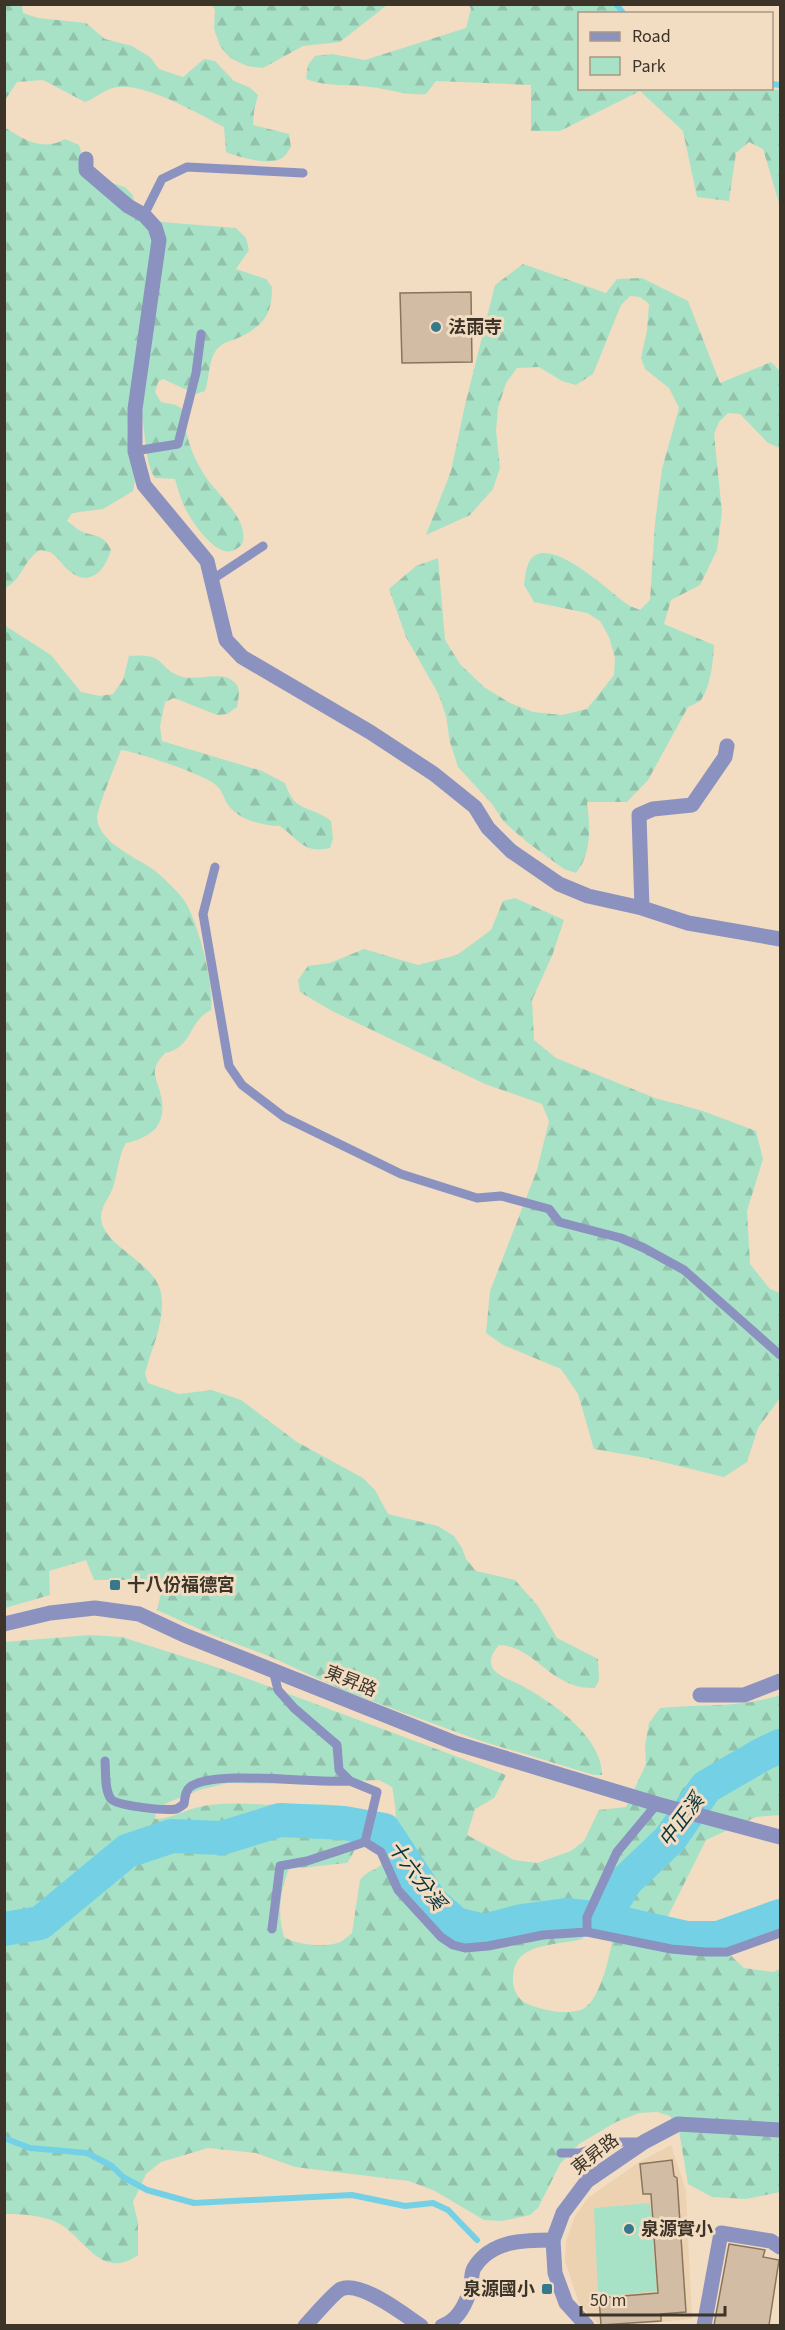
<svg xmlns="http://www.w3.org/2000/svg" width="785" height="2330" font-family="'Source Sans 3','Noto Sans TC',sans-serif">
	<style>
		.built { fill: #edd2b2 }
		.green { fill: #a8e2c6 }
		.forest { fill: url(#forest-firs); fill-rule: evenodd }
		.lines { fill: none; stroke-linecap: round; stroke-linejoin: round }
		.stream { stroke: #74d1e5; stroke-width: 6 }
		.river { stroke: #74d1e5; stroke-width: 34 }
		.building { fill: #d2bca3; stroke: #89755e; stroke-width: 1.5 }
		.service { stroke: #8b92c0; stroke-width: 9 }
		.minor { stroke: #8b92c0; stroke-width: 15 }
		.tertiary { stroke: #8b92c0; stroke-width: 15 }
		.poi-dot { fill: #36798a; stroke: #f2dcc2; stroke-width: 2 }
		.labels { text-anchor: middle; stroke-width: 6; stroke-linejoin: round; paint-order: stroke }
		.poi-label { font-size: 18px; font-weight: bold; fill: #3c3329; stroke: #f2dcc2; text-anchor: start }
		.street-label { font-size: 18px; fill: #3c3329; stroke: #f2dcc2 }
		.water-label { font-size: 20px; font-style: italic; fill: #06343d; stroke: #f2dcc2 }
	</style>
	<defs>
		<pattern id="forest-firs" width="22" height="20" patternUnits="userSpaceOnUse" patternTransform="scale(1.5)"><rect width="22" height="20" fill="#a8e2c6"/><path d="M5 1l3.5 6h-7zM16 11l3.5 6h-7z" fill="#92c2aa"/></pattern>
	</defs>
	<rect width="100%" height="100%" fill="#f2dcc2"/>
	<path class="built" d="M671,2145l15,46 6,128 -61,6h-32l-20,-22 -14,-42 1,-20 9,-25 13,-18 51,-36z"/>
	<path class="green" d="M650,2203l7,88 -59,6 -4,-89z"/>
	<path class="forest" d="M5,4l17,1 1,8 15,5 48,5 19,16 27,7 18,11 9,12 24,8 21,-18 11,2 19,20 15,6 9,8 -4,16 -1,14 36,9 2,13c-3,4 -5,9 -9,11 -12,8 -44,-1 -56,-6l-2,-25c-25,-13 -87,-50 -114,-38 -9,3 -16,10 -25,13l-42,-22 -26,2 -12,18z
		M212,5h175l-47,37 -37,4 -40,22 -16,-2 -17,-8 -10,-12 -6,-17 1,-19z
		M469,5h146l3,8 -38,1v74l200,2v116l-17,-57 -14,-7 -13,11 -7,48 -32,-4 -14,-66 -43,-40 -80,40h-29v-46l-95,-4 -10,13c-20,2 -36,-5 -56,-7 -21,-3 -44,0 -64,-8l2,-14 7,-9 17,-2 33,6 101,-32 5,-19z
		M4,127c19,12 39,25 61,12l14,6 4,13 20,22 22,7 7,7 5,14 13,13 86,7 10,10 3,12 -13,19 30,10 6,8c0,26 -7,38 -32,50 -7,4 -15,4 -21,10 -11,10 -9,30 -14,44l-9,3 -33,-15 -5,3 -3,10 6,10 15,3 8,5c1,25 6,40 18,61 10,20 46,45 41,70 -1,5 -5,7 -9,9 -18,10 -47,-34 -52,-49 -3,-7 -5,-15 -7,-22l-20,-1c-13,-20 -7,-53 -18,-78 -24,31 5,60 -4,91l-30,18 -31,4 -5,8c4,2 8,7 12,9 14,8 24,2 32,20 -7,23 -23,39 -45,18 -4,-4 -8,-10 -13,-14 -3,-3 -9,-3 -13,-4 -17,10 -17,29 -35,38z
		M523,264l83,29 11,-14 25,-1 46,23 32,82 51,-21 9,9v77l-12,-5 -28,-29 -12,-1 -9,9 -5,12 8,78 -5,38 -17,35 -29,15 -7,24 50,21c-1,17 -3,40 -13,55 -3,3 -9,5 -13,7l-40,73 -21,22h-40c3,24 5,52 -11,71l-12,-4 -37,-27 -23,-20 -12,-18 -34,-37 -8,-25 -4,-26 -7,-21 -33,-58 -17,-48 27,-23 22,-8 7,82 15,24 24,23 26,16 23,9 29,3 25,-6 27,-34 1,-17 -6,-21 -9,-16 -13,-8 -53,-11 -10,-17c1,-7 2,-17 5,-23 18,-32 82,32 98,42 4,3 9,4 13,6l10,-10 5,-77 7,-54 17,-61 -10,-20 -24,-19 -4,-11 6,-28 2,-26 -9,-7 -10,-1 -9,9 -28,69 -17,11 -14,-4 -23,-14 -22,1 -11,15 -8,25 -2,23 4,37 -7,21 -23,26 -44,20 25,-64 14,-66 30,-120z
		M4,625l47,30 30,37 19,4 13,-2 10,-14 6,-24c40,-4 26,13 54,21 16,4 41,-8 53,7 5,6 2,16 1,23l-10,7 -10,1 -43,-17 -9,4 -5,24 2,15 100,30 23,12c10,31 24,21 46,38l2,18 -3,9c-26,6 -31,-8 -50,-22 -16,0 -41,-6 -51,-20 -5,-6 -6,-14 -12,-20 -10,-11 -80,-34 -96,-36 -4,11 -25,61 -24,69 4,28 47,40 64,57 8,7 19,18 25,27 13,24 28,80 25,107 -23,11 -18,38 -46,43 -4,5 -9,10 -10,16 -1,9 3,15 5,23 9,31 -7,45 -34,51 -8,14 -8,29 -13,44 -3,10 -12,19 -12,29 -1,29 50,44 59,73 8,28 -9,59 -15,85l3,9 31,11 33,-4 29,10 56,42 66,36 12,12 13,24 50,12 16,10 8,12 4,11 10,12 39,9 23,26 19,32 41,21 1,21 -4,8c-9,0 -17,-1 -24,-4 -27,-10 -42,-38 -72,-39 -6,7 -12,16 -5,25 7,8 24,13 32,18 30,17 76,50 76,87h-8l-113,-34 -134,-49 -76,-35 -61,-23 -53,-24 6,-25 -26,-5h-43l-8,-20 -37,11 1,24 -45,13z
		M515,898l49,22 -12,36 -20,44 2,40 22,18 99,40 48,13 53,20 7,28 -16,52 3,53 20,25 10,4v105l-22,30 -11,34 -23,15 -78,-19 -52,-9 -16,-55 -17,-25 -58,-24 -17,-12 4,-42 47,-121 12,-49 -7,-17 -57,-20 -153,-73 -32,-19 -2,-12 10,-14 22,-3 34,-14 54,16 39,-10 34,-25 12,-29z
		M90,1635l32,2 97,31 287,107 -12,23 -19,11 -8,26 47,25 23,3 34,-12 13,-10 15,-31 27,-3 20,-43 -1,-18 4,-23 11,-15c41,-4 81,0 120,-13v120l-24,2 -50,23 -43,86 63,25 18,17 29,4 7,-3v223l-34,7 -34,-2 -24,-13 -9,-53 -9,-15 -13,-4 -18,1 -23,9 -37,22 -19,20 -22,44 -8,7 -28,6 -18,-1 -49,-29 -26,-10 -114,-14 -39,-14 -48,-5 -47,14 -15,12 -13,28 5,20v33c-36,26 -53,-16 -78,-31 -15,-9 -39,-10 -55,-10l-1,-572zM379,1780l13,7c5,23 8,59 -10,77 -7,7 -16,7 -22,16l-8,53c-4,3 -8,7 -12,9 -15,6 -43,3 -56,-5 -7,-22 -4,-46 5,-68l58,-6c13,-16 11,-33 9,-52 -23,-10 -49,-6 -74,-6 -29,0 -57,-5 -87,3 -14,4 -26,11 -40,11l1,-9 13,-8 30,-12 29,-7 59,1zM584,1925l30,4c-2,19 -13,71 -31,80 -16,7 -45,1 -59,-7 -13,-8 -14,-30 -6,-42 12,-17 46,-16 65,-21z"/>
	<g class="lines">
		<path class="stream" d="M616,4l8,10
			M772,84l8,1
			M4,2138l26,10 57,5 25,13 11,11 24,13 47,13 158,-8 53,11 28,-3 15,7 29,30"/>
		<path class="river" d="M603,1919l23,-38 44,-42 36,-52 57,-33 17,-8
			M4,1929l36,-6 87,-72 45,-15 50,2 58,-18 64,3 40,7 48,73 24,21 28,7 38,-10 44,-6 37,4 84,19h31l62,-22"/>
	</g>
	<path class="building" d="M471,292l1,70 -70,1 -2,-70z
		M672,2160l2,16 3,2 9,134 -25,2v7l-60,4 -2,-27 59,-5 -7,-99h-8l-3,-30z
		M729,2244l36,6 -2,7 16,3 -10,65h-55z"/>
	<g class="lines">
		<path class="service" d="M144,215l18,-36 25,-12 116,6
			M135,451l43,-7 18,-71 5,-39
			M213,579l50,-33
			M215,867l-12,47 26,152 13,19 42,32 117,57 76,24 24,-2 48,13 10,13 62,16 23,10 40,22 96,85
			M273,1670l5,20 16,18 43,37 2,25 11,11 27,11 -12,50
			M105,1761c1,10 -1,29 6,38 5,7 56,12 65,10 1,0 7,-4 8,-5 1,-6 1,-13 6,-17 24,-18 127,-3 160,-6
			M272,1929l8,-63 27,-5 58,-19 16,10 17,38 43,47 12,8 12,3 23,-2 55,-11 44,-3 84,17 34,3h22l53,-19
			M587,1932v-15l30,-65 40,-48
			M561,2153h19l32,-11h30"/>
		<path class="minor" d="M86,159v11l42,36 16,9 11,12 4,13 -24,169v42l9,34 63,76 19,79 16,17 128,75 64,42 41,33 13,21 23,23 48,33 29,12 54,12 46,15 92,16
			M642,908l-3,-93 14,-6 39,-4 33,-48 2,-11
			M700,1695h44l36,-14
			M305,2326c7,-8 30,-34 36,-37 19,-9 64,26 80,37
			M442,2326c17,-6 25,-24 29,-40 1,-6 0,-13 3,-18 17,-28 50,-28 79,-28
			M704,2326l17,-93 50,8 9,6"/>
		<path class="tertiary" d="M4,1624l46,-11 45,-5 44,6 45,21 271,108 202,61 123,33
			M587,2326l-21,-23 -11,-30 -2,-33 10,-27 24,-32 57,-39 34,-18 102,6"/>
	</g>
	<g class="poi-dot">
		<circle cx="436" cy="327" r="6"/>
		<rect x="109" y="1579" width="12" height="12" rx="3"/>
		<circle cx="629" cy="2229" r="6"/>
		<rect x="541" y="2283" width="12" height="12" rx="3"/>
	</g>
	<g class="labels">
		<g class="poi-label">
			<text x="448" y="333">法雨寺</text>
			<text x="127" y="1591">十八份福德宮</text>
			<text x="641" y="2235">泉源實小</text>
			<text x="535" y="2295" text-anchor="end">泉源國小</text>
		</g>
		<g class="street-label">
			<text transform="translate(351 1681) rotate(22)" y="6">東昇路</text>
			<text transform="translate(595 2154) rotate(-38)" y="6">東昇路</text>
		</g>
		<g class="water-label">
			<text transform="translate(681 1820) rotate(-53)" y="7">中正溪</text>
			<text transform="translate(417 1875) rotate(53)" y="7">十六分溪</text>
		</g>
	</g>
	<rect width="785" height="2330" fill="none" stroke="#3c3329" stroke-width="12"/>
	<rect x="578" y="12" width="195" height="78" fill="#f2dcc2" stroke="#a99885" stroke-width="1.5"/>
	<rect x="590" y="32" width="30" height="9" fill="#8b92c0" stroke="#a99885" stroke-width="1.5"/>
	<text x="632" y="42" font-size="18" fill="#3c3329">Road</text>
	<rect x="590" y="57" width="30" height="18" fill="#a8e2c6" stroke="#a99885" stroke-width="1.5"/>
	<text x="632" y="72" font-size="18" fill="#3c3329">Park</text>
	<path d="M581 2306v9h144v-9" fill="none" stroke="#3c3329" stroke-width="3"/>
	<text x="590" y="2306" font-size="18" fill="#3c3329" stroke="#f2dcc2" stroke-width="4.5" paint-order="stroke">50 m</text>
</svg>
